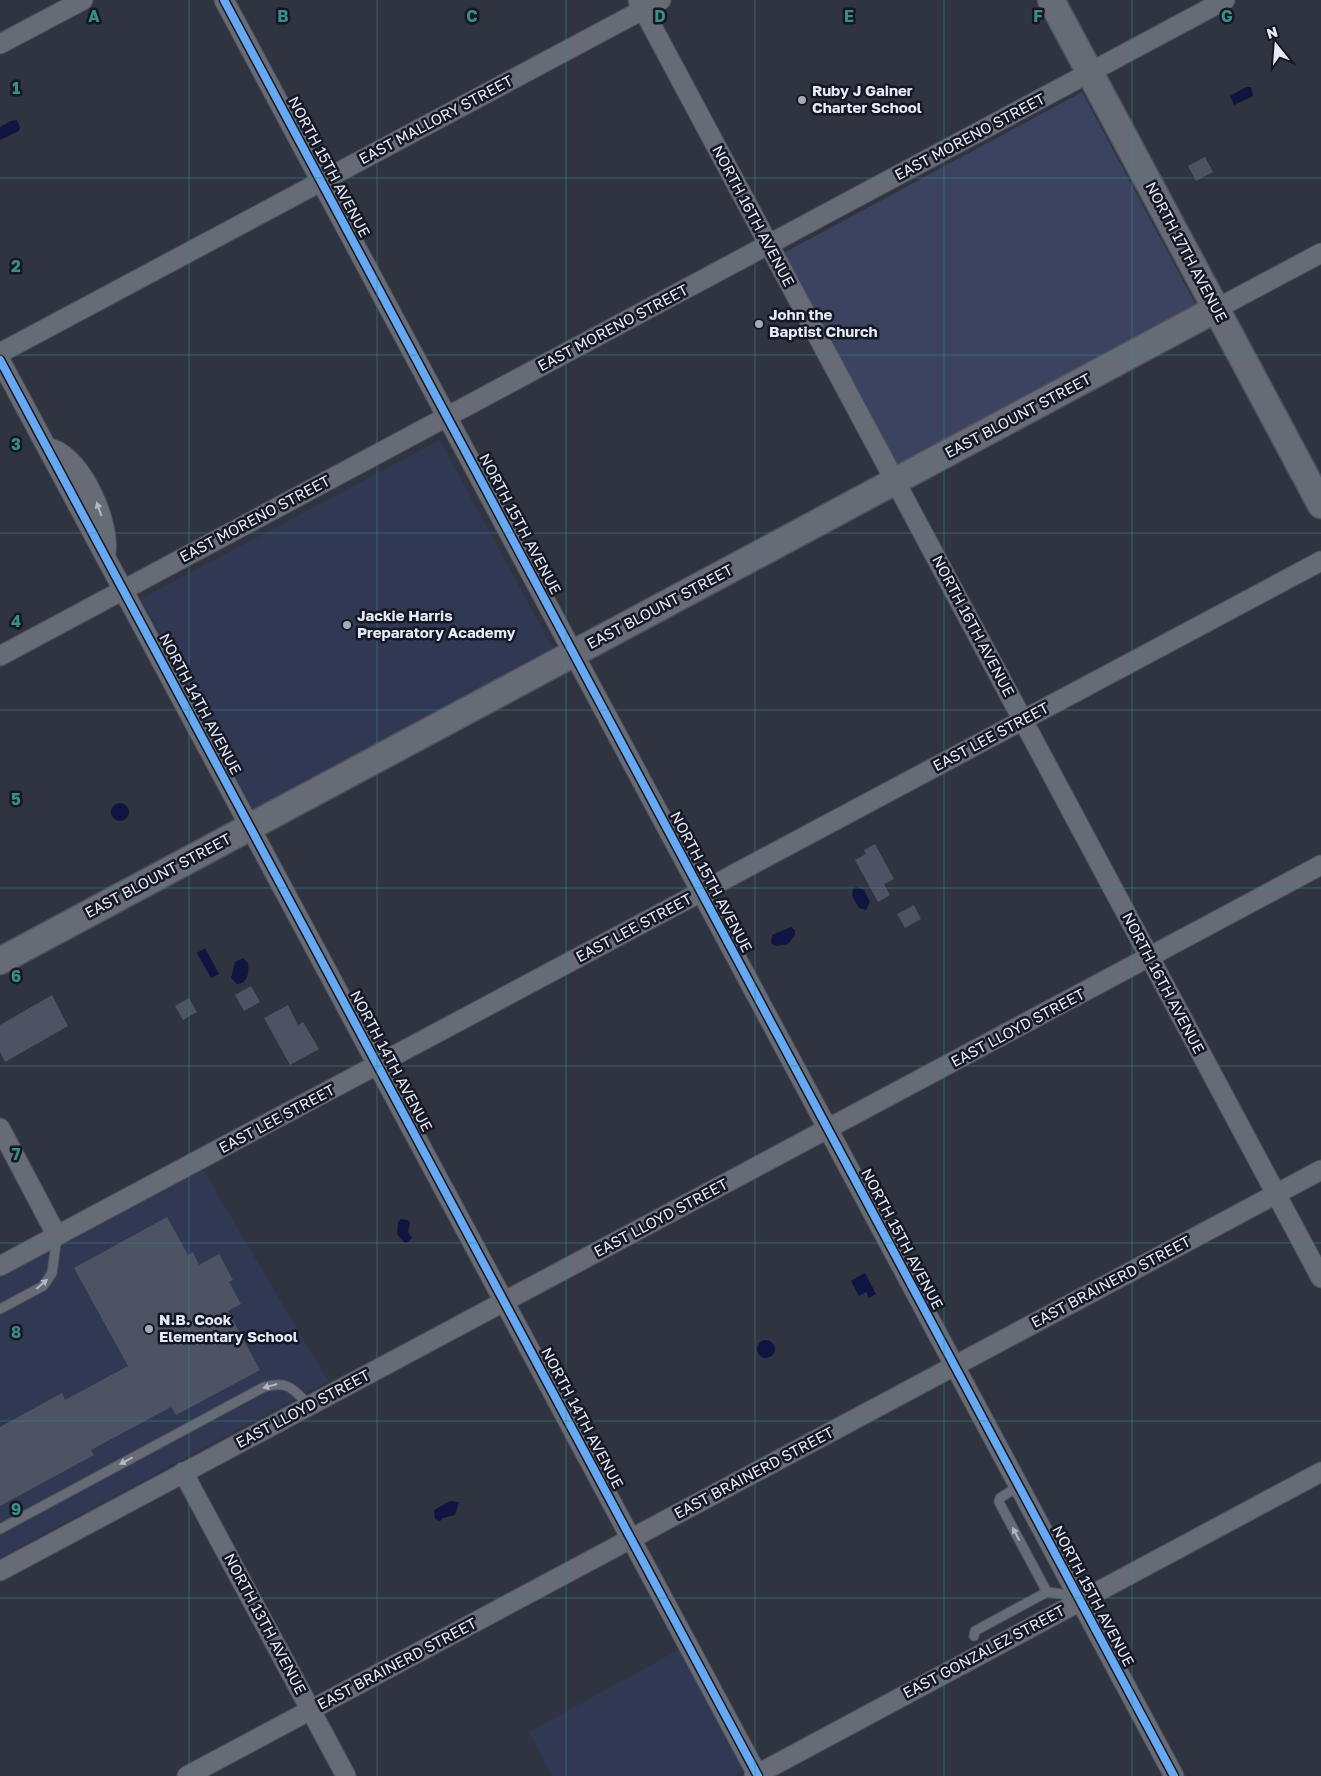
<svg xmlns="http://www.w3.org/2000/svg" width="1321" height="1776" font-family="'Golos Text',sans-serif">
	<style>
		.built { fill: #313853 }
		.green { fill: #3b4360 }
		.water { fill: #101440 }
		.building { fill: #4e5363 }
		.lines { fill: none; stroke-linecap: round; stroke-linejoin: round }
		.lane-casing { stroke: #4e525d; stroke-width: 11 }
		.street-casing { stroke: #4e525d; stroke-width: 21 }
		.secondary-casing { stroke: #4e525d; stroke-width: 29 }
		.lane { stroke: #676b76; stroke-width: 9 }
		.street { stroke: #676b76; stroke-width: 19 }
		.secondary { stroke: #676b76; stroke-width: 26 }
		.cycleway-casing { stroke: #151823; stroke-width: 11 }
		.cycleway { stroke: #66a8f1; stroke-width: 8 }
		.oneway { fill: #b3b7c5 }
		.grid { fill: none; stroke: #3a8d8a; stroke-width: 1; stroke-opacity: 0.55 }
		.poi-dot { fill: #a5aab8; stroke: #151823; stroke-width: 2 }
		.labels { text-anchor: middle; stroke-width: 5; stroke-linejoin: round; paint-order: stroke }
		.poi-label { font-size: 15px; font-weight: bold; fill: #e5eaf9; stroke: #151823; text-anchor: start }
		.street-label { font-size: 15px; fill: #e5eaf9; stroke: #151823 }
		.grid-label { font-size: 16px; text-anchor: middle; font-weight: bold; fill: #3a8d8a; stroke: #151823; stroke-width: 5; stroke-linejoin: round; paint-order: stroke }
	</style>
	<rect width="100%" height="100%" fill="#2f3440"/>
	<path class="built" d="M440,440l114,211 -300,161 -113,-213z
		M202,1168l126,213 -328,177v-282z
		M680,1649l65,121 -12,6h-181l-23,-44z"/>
	<path class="green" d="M1082,92l114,213 -301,166 -113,-217z"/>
	<path class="water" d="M1246,87h5l2,9 -19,9 -4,-9z
		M17,120l3,7 -1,4 -19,9v-13l11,-6z
		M111 812a9 9 0 1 1 18 0a9 9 0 1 1-18 0Z
		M856,887l8,3 6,12 -4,8 -7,-2 -7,-12 1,-7z
		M791,927l4,3v5l-7,9 -12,2 -5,-3 1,-8z
		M205,948l14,26 -8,4 -14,-25z
		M243,958l5,5c1,10 0,20 -11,21l-6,-6 4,-16z
		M401,1219l7,1 2,3 -2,9 4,6 -4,4 -3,1 -8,-9 1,-12z
		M865,1273l11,21 -7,4 -3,-6 -7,4 -8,-15z
		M757 1349a9 9 0 1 1 18 0a9 9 0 1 1-18 0Z
		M450,1501l9,1 -4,13 -12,3 -3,3 -5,-2 -1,-9z"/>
	<path class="building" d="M1205,157l8,15 -17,9 -8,-15z
		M875,844l19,35 -10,5 6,11 -12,7 -23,-42 11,-6 -2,-4z
		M914,905l7,14 -16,9 -8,-14z
		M251,986l9,16 -16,9 -9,-16z
		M52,995l16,31 -63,36 -5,-10v-27z
		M189,998l8,14 -14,8 -8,-14z
		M288,1005l10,20 5,-3 16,27 -29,16 -26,-47z
		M167,1217l21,38 5,-3 6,13 20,-11 14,26 -4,2 12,22 -13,7 32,59 -84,45 -5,-8 -80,43 3,5 -94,51v-79l62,-34 3,7 63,-34 -54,-98z"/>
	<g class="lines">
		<g class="lane-casing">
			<path id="lane" d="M0,1309l43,-23 9,-13 5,-37
				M1019,1486l-19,12 -1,4 48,90
				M0,1529l264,-142c24,-7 29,2 46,19
				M974,1636l1,-5 72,-39 30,4"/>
		</g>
		<g class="street-casing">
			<path id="street" d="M224,0l950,1776
				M638,0l683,1278
				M0,44l83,-44
				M1216,309l105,-56
				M0,353l661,-353
				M0,360l758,1416
				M53,449c30,11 57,73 53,104
				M0,656l1225,-656
				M0,1128l57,108
				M0,1266l1321,-705
				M183,1472l163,304
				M0,1571l1321,-706
				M187,1776l1134,-606
				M754,1776l567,-304"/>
		</g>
		<g class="secondary-casing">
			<path id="secondary" d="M1051,0l270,505
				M0,961l1216,-652"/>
		</g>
		<use href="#lane" class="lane"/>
		<use href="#street" class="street"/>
		<use href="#secondary" class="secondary"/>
		<g class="cycleway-casing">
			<path id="cycleway" d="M224,0l950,1776
				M0,360l758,1416"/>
		</g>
		<use href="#cycleway" class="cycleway"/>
	</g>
	<defs><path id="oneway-solid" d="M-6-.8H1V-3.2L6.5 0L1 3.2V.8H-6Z" transform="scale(1.25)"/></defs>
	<g class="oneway">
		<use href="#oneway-solid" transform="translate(99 509) rotate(-110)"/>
		<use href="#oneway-solid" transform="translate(42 1284) rotate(-41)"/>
		<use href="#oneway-solid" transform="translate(270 1386) rotate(164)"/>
		<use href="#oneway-solid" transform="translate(126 1461) rotate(152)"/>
		<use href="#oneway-solid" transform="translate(1016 1534) rotate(-118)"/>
	</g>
	<path class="grid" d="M189,0v1776M377,0v1776M566,0v1776M755,0v1776M944,0v1776M1132,0v1776M0,178h1321M0,355h1321M0,533h1321M0,710h1321M0,888h1321M0,1066h1321M0,1243h1321M0,1421h1321M0,1598h1321"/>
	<g class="poi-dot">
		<circle cx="802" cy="100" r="5"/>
		<circle cx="759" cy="324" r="5"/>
		<circle cx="347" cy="625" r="5"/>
		<circle cx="149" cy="1329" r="5"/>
	</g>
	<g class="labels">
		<g class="poi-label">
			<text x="812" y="96">Ruby J Gainer<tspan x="812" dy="17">Charter School</tspan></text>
			<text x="769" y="320">John the<tspan x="769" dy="17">Baptist Church</tspan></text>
			<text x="357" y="621">Jackie Harris<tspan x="357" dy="17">Preparatory Academy</tspan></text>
			<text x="159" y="1325">N.B. Cook<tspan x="159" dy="17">Elementary School</tspan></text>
		</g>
		<g class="street-label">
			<text transform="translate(436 120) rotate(-28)" y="5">EAST MALLORY STREET</text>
			<text transform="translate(970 137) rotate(-28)" y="5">EAST MORENO STREET</text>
			<text transform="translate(329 167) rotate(62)" y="5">NORTH 15TH AVENUE</text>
			<text transform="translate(753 216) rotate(62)" y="5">NORTH 16TH AVENUE</text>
			<text transform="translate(1186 252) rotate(62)" y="5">NORTH 17TH AVENUE</text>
			<text transform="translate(613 328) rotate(-28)" y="5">EAST MORENO STREET</text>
			<text transform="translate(1018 416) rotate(-28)" y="5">EAST BLOUNT STREET</text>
			<text transform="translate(255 519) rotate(-28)" y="5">EAST MORENO STREET</text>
			<text transform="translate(520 524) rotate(62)" y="5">NORTH 15TH AVENUE</text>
			<text transform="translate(660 607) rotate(-28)" y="5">EAST BLOUNT STREET</text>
			<text transform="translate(973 626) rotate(62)" y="5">NORTH 16TH AVENUE</text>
			<text transform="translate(200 704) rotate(62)" y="5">NORTH 14TH AVENUE</text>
			<text transform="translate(991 737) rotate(-28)" y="5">EAST LEE STREET</text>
			<text transform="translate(158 876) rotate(-28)" y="5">EAST BLOUNT STREET</text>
			<text transform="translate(711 882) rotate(62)" y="5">NORTH 15TH AVENUE</text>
			<text transform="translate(634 928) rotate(-28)" y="5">EAST LEE STREET</text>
			<text transform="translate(1163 983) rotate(62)" y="5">NORTH 16TH AVENUE</text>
			<text transform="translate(1018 1028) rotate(-28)" y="5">EAST LLOYD STREET</text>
			<text transform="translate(391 1061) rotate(62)" y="5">NORTH 14TH AVENUE</text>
			<text transform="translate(277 1119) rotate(-28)" y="5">EAST LEE STREET</text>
			<text transform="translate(661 1218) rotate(-28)" y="5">EAST LLOYD STREET</text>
			<text transform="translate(902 1239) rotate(62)" y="5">NORTH 15TH AVENUE</text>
			<text transform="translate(1111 1282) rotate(-28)" y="5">EAST BRAINERD STREET</text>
			<text transform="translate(303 1409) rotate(-28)" y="5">EAST LLOYD STREET</text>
			<text transform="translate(582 1418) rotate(62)" y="5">NORTH 14TH AVENUE</text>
			<text transform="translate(754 1473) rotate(-28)" y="5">EAST BRAINERD STREET</text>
			<text transform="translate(1093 1596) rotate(62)" y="5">NORTH 15TH AVENUE</text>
			<text transform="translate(265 1624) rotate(62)" y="5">NORTH 13TH AVENUE</text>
			<text transform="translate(984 1652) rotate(-28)" y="5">EAST GONZALEZ STREET</text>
			<text transform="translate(397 1664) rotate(-28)" y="5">EAST BRAINERD STREET</text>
		</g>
	</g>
	<g class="grid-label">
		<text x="94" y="22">A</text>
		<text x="283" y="22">B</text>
		<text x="472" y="22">C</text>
		<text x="660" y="22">D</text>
		<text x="849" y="22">E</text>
		<text x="1038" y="22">F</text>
		<text x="1227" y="22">G</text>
		<text x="16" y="94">1</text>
		<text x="16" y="272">2</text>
		<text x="16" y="450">3</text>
		<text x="16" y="627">4</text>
		<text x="16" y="805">5</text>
		<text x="16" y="982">6</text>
		<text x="16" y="1160">7</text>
		<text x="16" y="1338">8</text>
		<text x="16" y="1515">9</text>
	</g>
	<g transform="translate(1276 45) rotate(343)" stroke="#151823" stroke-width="4" paint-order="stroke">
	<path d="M0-4L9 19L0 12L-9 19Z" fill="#e5eaf9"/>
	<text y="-8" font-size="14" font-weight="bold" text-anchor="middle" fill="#e5eaf9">N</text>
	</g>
</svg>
